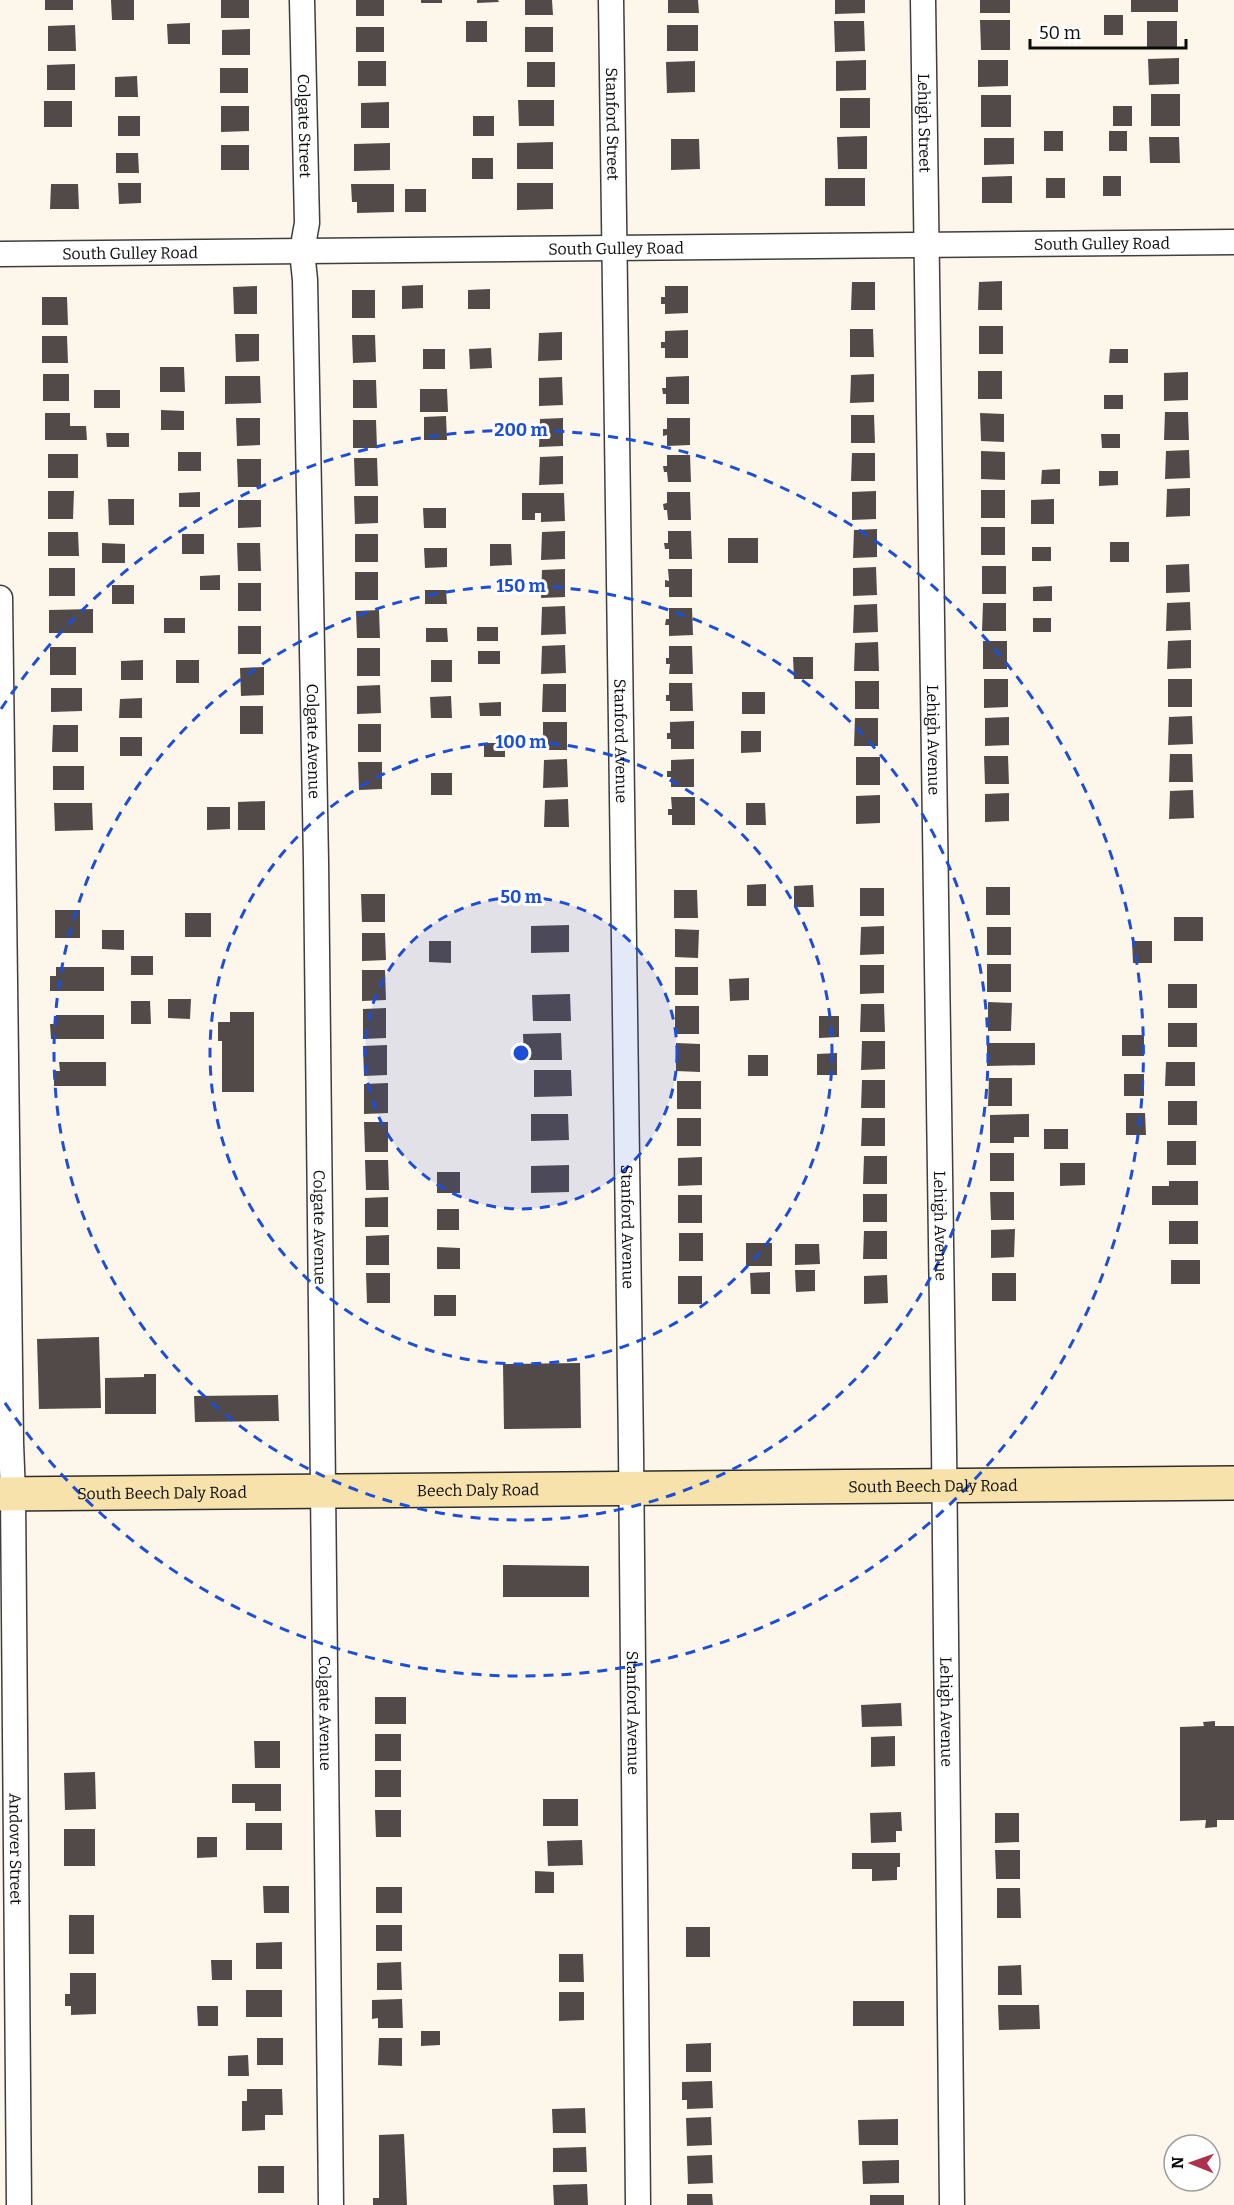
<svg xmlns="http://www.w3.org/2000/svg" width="1234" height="2205" font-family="Bitter,serif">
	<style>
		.building { fill: #524a48 }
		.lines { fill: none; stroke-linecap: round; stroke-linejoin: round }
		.street-casing { stroke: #3e3e3e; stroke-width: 27 }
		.secondary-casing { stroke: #2d2d2d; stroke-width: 36 }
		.street { stroke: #fff; stroke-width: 24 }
		.secondary { stroke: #f7e2ac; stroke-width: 33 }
		.ring { fill: none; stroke: #1d4ed8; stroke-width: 3; stroke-dasharray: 10 8 }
		.labels { text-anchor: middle; stroke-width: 6; stroke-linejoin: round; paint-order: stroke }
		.street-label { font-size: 16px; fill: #0b0b0b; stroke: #fff }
		.centre { fill: #1d4ed8; stroke: #fff; stroke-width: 3 }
		.ring-label { font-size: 18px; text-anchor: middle; font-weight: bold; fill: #1d4ed8; stroke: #fff; stroke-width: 6; stroke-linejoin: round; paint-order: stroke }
	</style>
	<rect width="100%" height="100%" fill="#fdf6ea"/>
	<path class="building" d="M45,0h28v10h-28z
		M111,0h23v20h-22z
		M221,0h28v18h-28z
		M356,0h28v16h-28z
		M421,0h21v3h-21z
		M477,0h21l1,2 -22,1z
		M525,0h27l1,15h-28z
		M668,0h30l1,13h-31z
		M835,0h30v13l-30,1z
		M980,0h30v13h-30z
		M1131,0h47v12h-47z
		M1104,15h19v20h-19z
		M980,20h30v30h-29z
		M466,21h21v21h-21z
		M834,21h30l1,30 -30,1z
		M1147,21h30v26l-30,1z
		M190,23v21h-22l-1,-20z
		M75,25l1,26h-28v-25z
		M667,25h31v26h-31z
		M356,27h28v25h-28z
		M525,27h28v25h-28z
		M250,29v26h-28v-25z
		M1179,58v26l-30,1 -1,-26z
		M866,60v30l-30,1v-30z
		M978,60h30v26l-30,1z
		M358,61h28v25h-28z
		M695,61v31l-28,1 -1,-31z
		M527,62h28v25h-28z
		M75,64v26h-28v-25z
		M220,68h28v25h-28z
		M137,76l1,21h-23v-20z
		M1151,94h29v32h-29z
		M981,95h30v32h-30z
		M840,98h30v30h-30z
		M518,100h36v26h-35z
		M44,101h28v26h-28z
		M389,102v26h-28v-25z
		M221,106h28v25l-28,1z
		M1113,106h19v20h-19z
		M118,116h22v20h-22z
		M473,116h21v20h-21z
		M1044,131h19v20h-19z
		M1109,131h18v20h-18z
		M867,136v33h-29l-1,-32z
		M1149,137h30l1,26h-30z
		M984,138h30v26l-30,1z
		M671,139h28l1,30 -29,1z
		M553,142v27h-36v-26z
		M390,143v27l-36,1v-27z
		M221,145h28v25h-28z
		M116,153h22l1,20h-23z
		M472,158h21v21h-21z
		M1012,176v27h-30v-26z
		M1103,176h18v20h-18z
		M825,178h40v28h-40z
		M1046,178h19v20h-19z
		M118,183h23v20l-22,1z
		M517,183h36v26l-36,1z
		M51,184h27l1,25h-29z
		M351,184h43v28l-37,1v-11h-5z
		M405,189h21v23h-21z
		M1002,281v29h-24l1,-28z
		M852,282h23v28h-24z
		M423,285v23l-21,1v-23z
		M257,286v28h-23l-1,-27z
		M665,286h23v27l-23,1v-10h-4v-7h4z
		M490,289v20h-22v-19z
		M352,290h23v28h-23z
		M42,297h25l1,28h-26z
		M979,326h24v28h-24z
		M850,329h23l1,28h-24z
		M688,330v28h-23v-10h-4v-6h4v-11z
		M562,332v28l-24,1 1,-28z
		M235,334h24v27l-23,1z
		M352,335h23l1,27 -23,1z
		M42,336h25l1,27h-26z
		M491,348l1,20 -22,1 -1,-20z
		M423,349h22v20h-22z
		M1110,349h18v14h-19z
		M160,367h24l1,25h-25z
		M978,371h24v28h-24z
		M1188,372v28l-24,1v-28z
		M43,374h26v27h-26z
		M874,374v28l-24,1 1,-28z
		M225,376h35l1,27 -36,1z
		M689,376v28h-23v-10h-3l-1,-6h4v-11z
		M562,377l1,28 -24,1v-28z
		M353,380h23l1,28h-24z
		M420,389h27l1,23h-28z
		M94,390h26v18h-26z
		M1104,395h19v14h-19z
		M161,410l23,1v19h-23z
		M1165,412h23l1,28h-25z
		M45,413h25v13h16l1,14h-42z
		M980,413l24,1v28l-23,-1z
		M851,415h23l1,28h-24z
		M446,416l1,24h-23v-23z
		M236,418h24v27l-23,1z
		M563,418v28l-24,1 1,-28z
		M667,418h23v27l-23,1v-11l-4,1v-7h4z
		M353,420h23l1,28h-24z
		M106,433h23v14h-22z
		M1101,434h19v14h-18z
		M1189,450l1,28 -25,1 1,-28z
		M981,451l24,1v28l-24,-1z
		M178,452h23v19h-23z
		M852,453h23v28h-24z
		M48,454h30v24h-30z
		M667,455h23l1,27h-23l-1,-10h-3l-1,-6h4z
		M563,456v28l-24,1 1,-28z
		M354,458h23l1,28h-23z
		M237,459h24v28h-23z
		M1060,469v15h-19l1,-14z
		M1099,471h19v14l-19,1z
		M1190,488v28l-24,1 1,-28z
		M981,490h24v28h-24z
		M48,491h26l-1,28h-25z
		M876,491v28l-24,1v-28z
		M200,492v15h-21v-14z
		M667,492h23l1,28h-23l-1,-10h-3l-1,-6 4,-1z
		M522,493h42l1,28 -24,1v-9h-6v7h-13z
		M354,496h24v27l-23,1z
		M108,499h26v26h-25z
		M1054,499v25h-23v-24z
		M238,500h23v27l-23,1z
		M423,508h23v20h-22z
		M981,527h24v28h-24z
		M877,529v28l-24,1 1,-28z
		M565,531v28l-24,1 1,-28z
		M668,531h23l1,28h-23v-10h-4l-1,-6h4z
		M48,532h30l1,24h-31z
		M182,534h22v20h-22z
		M355,534h23v28h-23z
		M728,538h30v25h-30z
		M1110,542h19v20h-19z
		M102,543l23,1v19h-23z
		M237,543h23l1,28h-23z
		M490,544h21l1,21 -22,1z
		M1032,547h19v14h-19z
		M424,548h23v19l-22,1z
		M1189,564l1,28 -24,1v-28z
		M982,566h24v28h-24z
		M876,567l1,28 -24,1v-28z
		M49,568h26v28h-26z
		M565,569v28l-24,1 1,-28z
		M668,569h24v28h-23v-10h-4v-7l4,1z
		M355,572h23v28h-23z
		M220,575v15h-20v-14z
		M238,583h23v28h-23z
		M112,585h22v19h-22z
		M1052,586v15h-19v-14z
		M425,590h21l1,14h-22z
		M1190,602l1,28 -25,1 1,-28z
		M983,603h23v28h-24z
		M877,604l1,28 -25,1 1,-28z
		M565,606l1,28 -25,1 1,-28z
		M669,608h23l1,27 -24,1v-11h-4l1,-6h3z
		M93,609v24h-44v-23z
		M379,610l1,28h-23l-1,-27z
		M164,618h21v15h-21z
		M1033,618h18v14h-18z
		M238,626h23v28h-23z
		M477,627h21v14h-21z
		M426,628h21l1,14h-22z
		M1191,640v28l-24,1 1,-28z
		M983,641h24v28h-24z
		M878,642l1,29h-25l1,-28z
		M565,645l1,28 -25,1 1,-28z
		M669,646h23l1,28h-24l1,-10h-4v-6h3z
		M50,647h26v28h-26z
		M357,648h23v28h-23z
		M478,651h22v13h-22z
		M793,657h20v22h-19z
		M143,660v20h-22v-19z
		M176,660h23v23h-23z
		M431,660h21v22h-21z
		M264,667v28l-23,1 -1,-28z
		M984,679h24v28l-24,1z
		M1168,679h24v28h-24z
		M855,681h24v28h-24z
		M669,683h23l1,28h-23v-10h-4v-6h3z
		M543,684h23v28h-24z
		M380,685l1,28 -24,1v-28z
		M51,688h31v23l-31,1z
		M742,692h23v22h-23z
		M451,696l1,22h-21l-1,-21z
		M142,698v20h-23l1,-19z
		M501,702v14h-21l-1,-13z
		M240,706h23v28h-23z
		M1192,716l1,28 -25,1 1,-28z
		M1009,717v28l-24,1v-28z
		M855,718h23v28h-24z
		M694,721v28h-23v-10h-4v-6h3v-11z
		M543,722h24v28h-24z
		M358,724h23v28h-23z
		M53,725h25v27h-26z
		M741,731h20v21l-20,1z
		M120,737h22v19h-22z
		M484,743h21v14h-21z
		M1170,754h22l1,28h-24z
		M984,756h24l1,28h-24z
		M856,757h24v28h-24z
		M567,759l1,28 -25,1 1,-28z
		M694,759v28h-23v-10h-4v-6h4v-11z
		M358,762h24v27l-23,1z
		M53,766h31v24h-31z
		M431,773h21v22h-21z
		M1193,790l1,28 -25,1 1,-28z
		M1009,793v28l-24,1v-28z
		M880,795v28l-24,1v-28z
		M671,797h24v28h-23v-10h-4v-6h4z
		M568,799l1,28h-25l1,-27z
		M265,801v29h-27v-28z
		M54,803h38l1,27 -38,1z
		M746,803h19l1,22h-20z
		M207,807h23v22l-23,1z
		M766,884v22h-19v-21z
		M813,885l1,22h-20v-21z
		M986,887h24v28h-24z
		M860,888h24v28h-24z
		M674,890h23l1,28h-24z
		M361,894h24v28h-23z
		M55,910h25v28h-25z
		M185,913h26v24h-26z
		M1174,917h29v24h-29z
		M569,925v27l-38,1v-27z
		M884,926v28l-24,1 1,-28z
		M987,927h24v28h-24z
		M675,929l24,1 -1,28 -23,-1z
		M102,930h22v20l-22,-1z
		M362,933h23l1,27 -24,1z
		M429,941h22v22l-22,-1z
		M1132,941h20v22h-19z
		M131,956h22v19h-22z
		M987,964h24v28h-24z
		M860,965h24v28l-24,1z
		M56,967h48v24h-54v-15h6z
		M675,967h23v28h-23z
		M362,970h23l1,30 -24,1z
		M749,978v22l-19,1 -1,-22z
		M1168,984h29v24h-29z
		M570,994l1,27h-38l-1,-26z
		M168,999h23l-1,20 -22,-1z
		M131,1001h19l1,23h-20z
		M988,1002l24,1 -1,28h-23z
		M861,1004h23l1,28h-25z
		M675,1006h24v28h-24z
		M386,1008v30l-23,1v-30z
		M230,1012h24v80h-32v-51h-4v-19h12z
		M56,1015h48v24h-53l-1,-15h6z
		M819,1016h20v21l-20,1z
		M1168,1023h29v24h-29z
		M561,1033l1,27h-38l-1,-26z
		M1122,1035h22v21h-22z
		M862,1041h23v28l-24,1z
		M676,1043l24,1v28l-24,-1z
		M987,1043h48v22l-48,1z
		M387,1045v30l-23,1 -1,-30z
		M837,1053v22h-20v-21z
		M748,1055h20v21h-20z
		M59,1062h47v24h-52v-15h6z
		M1166,1062h29v24h-30z
		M534,1070h37l1,26 -38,1z
		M1124,1074h20v22h-20z
		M989,1078h23v28h-24z
		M862,1080h23v28h-24z
		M677,1081h24v28h-24z
		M388,1083v30l-24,1v-30z
		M1168,1101h29v24h-29z
		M1126,1113h19l1,22h-20z
		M531,1114h37l1,26 -38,1z
		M1029,1114v23h-15v6h-24v-28z
		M677,1118h24v28h-24z
		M862,1118h23v28h-24z
		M364,1122h24v30h-23z
		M1044,1129h24v20h-24z
		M1167,1141h29v24h-29z
		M990,1153h24v28h-24z
		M864,1156h23v28h-24z
		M702,1157v28l-24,1v-28z
		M365,1160h23l1,30h-23z
		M1060,1163h25v22l-25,1z
		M569,1165v27l-38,1v-27z
		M437,1172h23v21h-23z
		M1169,1181h29v24h-46v-19h17z
		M990,1192h24v28h-23z
		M863,1194h24v28h-24z
		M678,1195h24v28h-24z
		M388,1197v30h-23v-29z
		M437,1209h22v21h-22z
		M1169,1221h29v23h-29z
		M1015,1229l-1,28 -23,1v-28z
		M864,1231h23v28h-24z
		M679,1233h24v28h-24z
		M389,1235v30h-23v-29z
		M746,1243h26v23h-26z
		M795,1244h24l1,20 -25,1z
		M437,1247l23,1v21h-23z
		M1171,1260h29v24h-29z
		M795,1270h20v21l-19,1z
		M770,1272v22h-19l-1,-21z
		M366,1273h24v30h-23z
		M992,1273h24v28h-24z
		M887,1275l1,28 -24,1v-28z
		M678,1276h24v28h-24z
		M434,1295h22v21h-22z
		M99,1337l2,71 -62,1 -2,-70z
		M580,1363l1,65 -77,1 -1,-65z
		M144,1374h12v40h-51v-36l39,-1z
		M278,1395l1,26 -84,1 -1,-26z
		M503,1565l86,1v31h-86z
		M375,1697h31v27h-31z
		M901,1703l1,23 -40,1 -1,-22z
		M1215,1721v5h19v94h-17v7l-12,1 1,-8 -26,1v-94l24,-1 -1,-4z
		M375,1734h26v27h-26z
		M895,1736v30l-24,1v-30z
		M254,1741h26v27h-25z
		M375,1770h26v27h-26z
		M95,1772l1,37 -31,1 -1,-37z
		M232,1784h49v27h-26v-8h-23z
		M543,1799h35v27h-35z
		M375,1810h26v27h-25z
		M901,1812l1,19h-6v11l-25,1 -1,-30z
		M995,1813h24v29l-24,1z
		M246,1823h36v27h-36z
		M64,1829h31v37h-31z
		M197,1837h20v20l-20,1z
		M582,1840l1,25 -35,1 -1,-25z
		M995,1850h25v29h-24z
		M852,1853h48v14h-3v13l-25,1v-12h-20z
		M535,1871l19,1v21h-19z
		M263,1886h26v27h-25z
		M376,1887h26v26h-26z
		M997,1888h23l1,30h-24z
		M69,1915h25v39h-25z
		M376,1925h26v26h-26z
		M686,1927h24v30h-24z
		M282,1942v27h-26v-26z
		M559,1954h24l1,28h-25z
		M211,1960h21v20h-20z
		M401,1962l1,28h-25v-27z
		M1021,1965l1,30h-24v-29z
		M70,1973h26v41l-25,1v-9h-6v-12h5z
		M246,1990h36v27h-36z
		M559,1992h25v28l-25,1z
		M402,1999l1,29h-25v-10l-6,1v-19z
		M853,2001h51v25h-51z
		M998,2005h41l1,24 -41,1z
		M197,2006h21v20h-20z
		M421,2031h19v14l-19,1z
		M257,2038h26v27h-26z
		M379,2038h23v28l-24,-1z
		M711,2043v29h-25v-28z
		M248,2055l1,21h-21v-20z
		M712,2081l1,27 -26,1v-9h-5v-18z
		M247,2089h35l1,26h-18v15l-23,1v-30h5z
		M585,2108l1,25h-33l-1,-24z
		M711,2117l1,28 -25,1 -1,-28z
		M898,2119v26h-39l-1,-25z
		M404,2134l3,71h-34v-7h6v-63z
		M586,2147l1,25h-34v-24z
		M712,2155l1,28 -25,1 -1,-28z
		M899,2160v23l-36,1 -1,-23z
		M258,2166h26v27h-26z
		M587,2184l1,21h-34l-1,-20z
		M687,2194h25l1,11h-26z
		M870,2195h34v10h-34z"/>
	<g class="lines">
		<g class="street-casing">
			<g id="street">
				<path id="s1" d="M302,0l5,223 -5,28 3,29 11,581 15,1344"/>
				<path id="s2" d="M611,0l20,1450 7,755"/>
				<path id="s3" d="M923,0l21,1448 8,757"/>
				<path id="s4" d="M0,254l1234,-12"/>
				<path id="s5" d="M0,598l11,845 2,51 6,711"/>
			</g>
		</g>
		<g class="secondary-casing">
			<g id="secondary">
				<path id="s6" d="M0,1494l1234,-11"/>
			</g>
		</g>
		<use href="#street" class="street"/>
		<use href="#secondary" class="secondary"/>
	</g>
	<circle cx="521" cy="1053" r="156" fill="#1d4ed8" fill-opacity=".12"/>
	<g class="ring">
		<circle cx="521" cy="1053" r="156"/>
		<circle cx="521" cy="1053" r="311"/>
		<circle cx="521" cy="1053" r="467"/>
		<path d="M1 709A623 623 0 1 1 1 1397"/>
	</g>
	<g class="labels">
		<g class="street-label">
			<text dy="6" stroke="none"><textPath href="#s3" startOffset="123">Lehigh Street</textPath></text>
			<text dy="6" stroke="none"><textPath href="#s2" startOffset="124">Stanford Street</textPath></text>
			<text dy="6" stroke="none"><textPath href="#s1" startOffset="126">Colgate Street</textPath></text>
			<text dy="6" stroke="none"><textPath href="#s4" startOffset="1102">South Gulley Road</textPath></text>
			<text dy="6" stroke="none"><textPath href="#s4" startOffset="616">South Gulley Road</textPath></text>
			<text dy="6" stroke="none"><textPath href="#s4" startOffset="130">South Gulley Road</textPath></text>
			<text dy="6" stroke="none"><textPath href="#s3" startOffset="740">Lehigh Avenue</textPath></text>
			<text dy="6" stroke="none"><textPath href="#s2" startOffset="741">Stanford Avenue</textPath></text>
			<text dy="6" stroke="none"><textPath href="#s1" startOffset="742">Colgate Avenue</textPath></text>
			<text dy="6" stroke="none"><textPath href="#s3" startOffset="1226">Lehigh Avenue</textPath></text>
			<text dy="6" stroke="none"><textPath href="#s2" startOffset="1227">Stanford Avenue</textPath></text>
			<text dy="6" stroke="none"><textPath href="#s1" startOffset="1228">Colgate Avenue</textPath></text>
			<text dy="6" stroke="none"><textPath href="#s6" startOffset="933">South Beech Daly Road</textPath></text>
			<text dy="6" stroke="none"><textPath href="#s6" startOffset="478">Beech Daly Road</textPath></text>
			<text dy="6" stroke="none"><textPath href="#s6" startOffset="162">South Beech Daly Road</textPath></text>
			<text dy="6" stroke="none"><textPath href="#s3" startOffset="1712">Lehigh Avenue</textPath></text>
			<text dy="6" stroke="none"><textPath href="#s2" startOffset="1713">Stanford Avenue</textPath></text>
			<text dy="6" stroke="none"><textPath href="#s1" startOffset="1714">Colgate Avenue</textPath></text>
			<text dy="6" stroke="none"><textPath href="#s5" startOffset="1251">Andover Street</textPath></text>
		</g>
	</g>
	<circle cx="521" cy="1053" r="9" class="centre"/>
	<g class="ring-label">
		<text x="521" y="436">200 m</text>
		<text x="521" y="592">150 m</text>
		<text x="521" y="748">100 m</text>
		<text x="521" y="903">50 m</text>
	</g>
	<g transform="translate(1192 2163) rotate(271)"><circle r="28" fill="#ffffff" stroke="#9d9d9d" stroke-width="1.5"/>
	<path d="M0-4.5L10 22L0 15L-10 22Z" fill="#ac324c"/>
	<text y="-9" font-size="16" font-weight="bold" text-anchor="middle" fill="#0b0b0b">N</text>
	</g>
	<path d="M1030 39v9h156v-9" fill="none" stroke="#0b0b0b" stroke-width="3"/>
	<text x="1039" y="39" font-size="18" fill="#0b0b0b" stroke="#ffffff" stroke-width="4.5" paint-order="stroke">50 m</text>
</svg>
